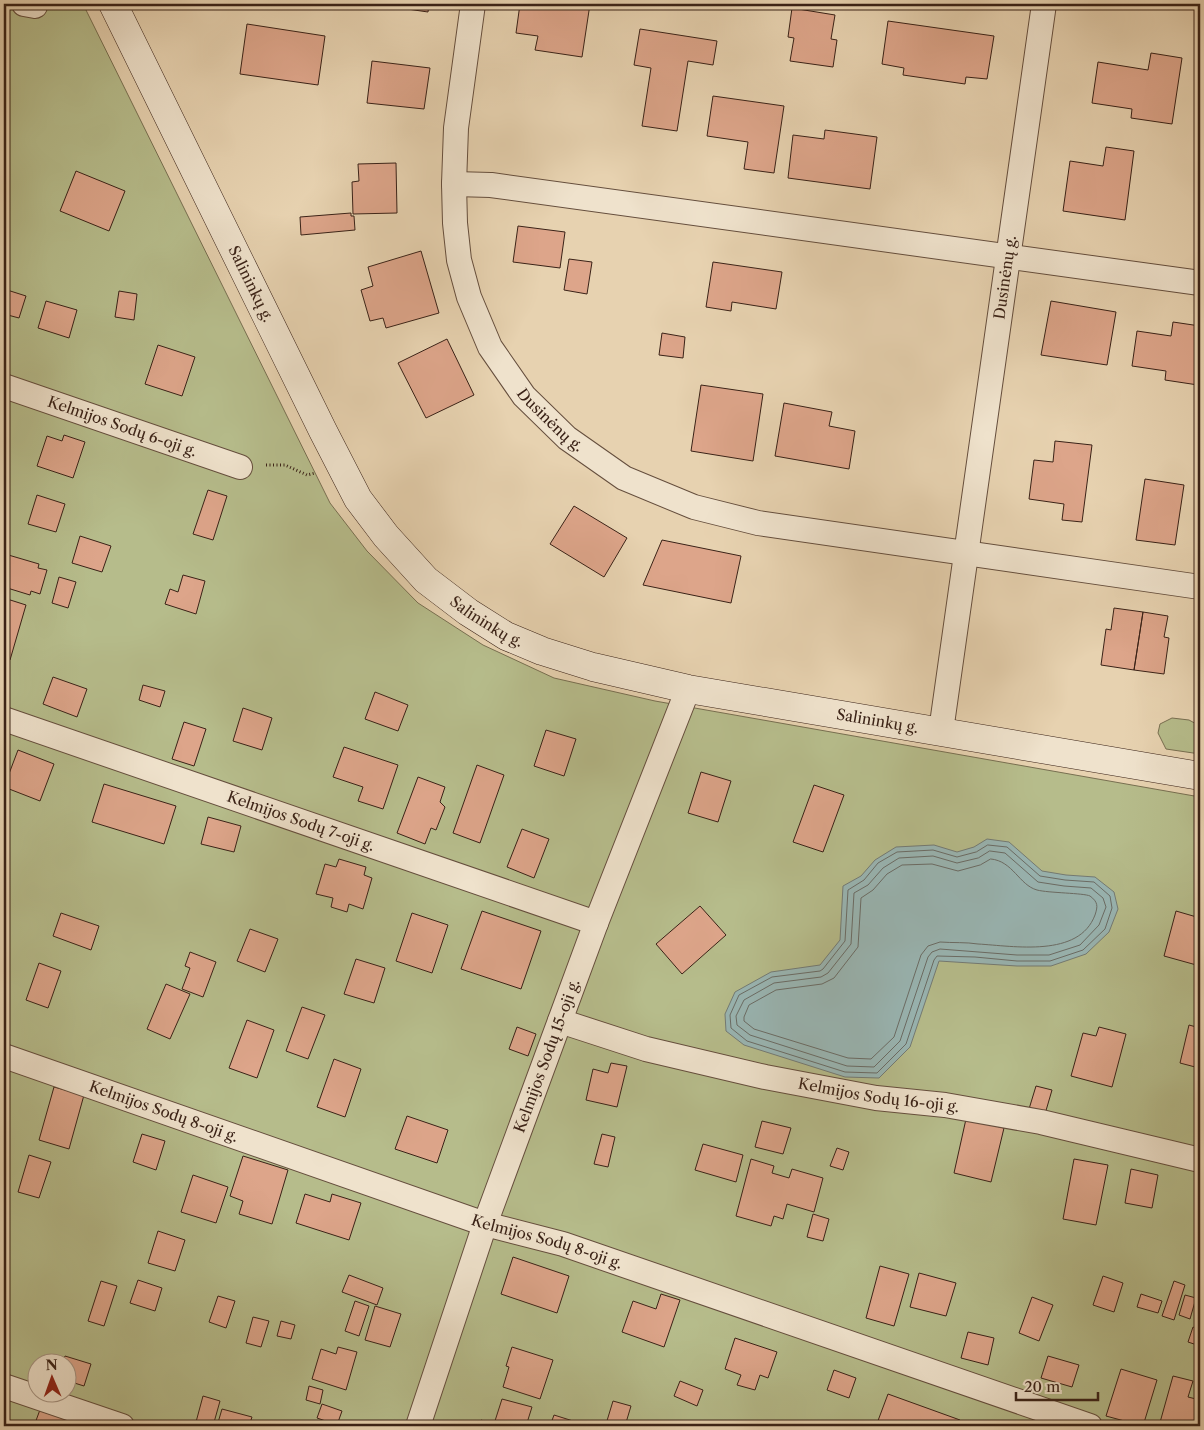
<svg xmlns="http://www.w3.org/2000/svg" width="1204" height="1430" font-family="'Libre Caslon Text',serif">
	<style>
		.green { fill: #b6bc8b; stroke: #786f51; fill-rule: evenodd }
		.water { fill: #99b6b4; stroke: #737b75 }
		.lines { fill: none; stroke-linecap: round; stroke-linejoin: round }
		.shore { stroke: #6a6c66; stroke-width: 1 }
		.building { fill: #dda58a; stroke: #3a2217 }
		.minor-casing { stroke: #654e3d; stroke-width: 26 }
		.secondary-casing { stroke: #3a2217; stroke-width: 29 }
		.path { stroke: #3a2217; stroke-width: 3; stroke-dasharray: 1 2.5; stroke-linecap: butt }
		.minor { stroke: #efe2cc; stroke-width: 24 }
		.secondary { stroke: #efe2cc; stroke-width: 28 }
		.labels { text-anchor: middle; stroke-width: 4; stroke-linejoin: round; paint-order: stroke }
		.street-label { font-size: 15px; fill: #3a2217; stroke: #efe2cc }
	</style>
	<rect width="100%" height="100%" fill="#e7d2b0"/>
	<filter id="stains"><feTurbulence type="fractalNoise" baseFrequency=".004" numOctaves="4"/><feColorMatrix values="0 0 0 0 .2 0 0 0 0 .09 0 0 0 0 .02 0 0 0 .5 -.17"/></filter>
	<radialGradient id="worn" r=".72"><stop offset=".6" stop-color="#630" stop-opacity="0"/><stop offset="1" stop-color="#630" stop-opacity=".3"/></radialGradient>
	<path class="green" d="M4,4h79l247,499 37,48 51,52 65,42 71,33 101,23 545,96v629h-1196zM38,1362h30v30h-30z
		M1172,718l17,2 11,6v28l-34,-5 -8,-16 2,-9z"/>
	<path class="water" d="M987,839l22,3 33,29 24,4 29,2 19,15 4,17 -9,23 -23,22 -35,12h-34l-78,-5 -29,86 -31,31 -34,-1 -101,-32 -18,-14 -1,-17 10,-22 36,-20 49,-7 20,-25 3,-54 18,-10 14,-16 21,-13 38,-2 23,7 17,-5z"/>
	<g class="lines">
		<path class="shore" d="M988,845l19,2 33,29 25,4 29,2 16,14 2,12 -7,21 -22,21 -33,11h-33l-42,-4 -38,-1 -3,4 -28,84 -29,29 -32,-1 -98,-31 -16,-13 -1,-13 9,-20 33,-18 48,-6 3,-2 22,-28 3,-51 16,-10 14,-17 19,-11 36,-2 24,7 19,-5z
			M990,851l15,2 33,29 26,4 27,2 12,10 3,9 -7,18 -19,20 -31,10h-32l-77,-6 -8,3 -4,5 -28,84 -26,26 -27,-1 -97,-31 -13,-10 -1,-9 8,-16 30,-17 47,-6 7,-4 23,-29 3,-51 14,-8 15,-17 16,-10 34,-2 24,7 21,-5z
			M991,859c22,2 28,26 46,31 11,3 47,3 53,6 8,6 8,10 5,19 -16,43 -81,31 -117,29 -12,-2 -25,-1 -38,-2l-12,4 -7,9 -27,82 -23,22 -23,-1 -94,-29 -10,-8v-4l5,-12 27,-15 46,-6 12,-6 24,-31 3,-49 12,-8 14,-16 15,-9 30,-1 26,7 22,-6z"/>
	</g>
	<path class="building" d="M387,4h42l-1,8 -41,-6z
		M520,4h70l-8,53 -47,-7 3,-14 -22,-3z
		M792,8l43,7 -4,24 6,1 -4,27 -43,-6 4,-23 -6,-1z
		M888,21l106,15 -7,43 -21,-2 -1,7 -62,-9 1,-7 -22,-4z
		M247,24l78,12 -7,49 -78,-11z
		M640,29l77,12 -4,24 -25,-4 -11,70 -35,-5 9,-58 -17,-3z
		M1151,53l31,5 -10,66 -41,-6 1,-9 -40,-6 6,-41 50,8z
		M372,61l58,7 -6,41 -57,-6z
		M713,96l71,10 -10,67 -30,-4 4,-27 -41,-6z
		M825,130l52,7 -7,52 -82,-11 5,-43 31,4z
		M1106,147l28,4 -9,69 -62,-9 7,-50 33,5z
		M396,163l1,50 -44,1 -1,-32 7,-1 -1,-17z
		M76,171l49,20 -16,40 -49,-20z
		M351,213v3h3l1,14 -54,5 -1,-18z
		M518,226l47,6 -5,36 -47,-6z
		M421,251l18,62 -53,15 -3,-10 -13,3 -9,-31 12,-4 -5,-19z
		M569,259l23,3 -5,32 -23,-4z
		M713,262l69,10 -6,37 -44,-7 -1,9 -25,-4z
		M4,289l22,7 -7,22 -15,-4z
		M119,291l18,3 -3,26 -19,-3z
		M46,301l31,9 -8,28 -31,-10z
		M1051,301l65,11 -9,53 -66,-10z
		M1173,322l27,4v43l-2,16 -33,-5 1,-9 -34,-5 5,-35 34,5z
		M662,333l23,4 -2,21 -24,-3z
		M447,339l27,56 -48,23 -28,-55z
		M158,345l37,12 -13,39 -37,-12z
		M701,385l62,9 -10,67 -62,-10z
		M784,403l48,9 -3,14 26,5 -6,38 -74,-13z
		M64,435l21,7 -12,36 -36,-12 10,-30 15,5z
		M1055,441l37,4 -10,77 -20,-2 2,-16 -35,-5 5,-39 19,2z
		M1145,479l39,6 -9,60 -39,-5z
		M208,490l19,6 -14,44 -20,-6z
		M37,495l28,9 -9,28 -28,-8z
		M574,506l53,32 -23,39 -54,-33z
		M80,536l31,10 -9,26 -30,-9z
		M662,540l79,16 -10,47 -88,-18z
		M5,554l34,10 -1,4 9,2 -7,24 -9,-3 -1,4 -26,-8v-28z
		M183,575l22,6 -9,33 -31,-10 5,-15 8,3z
		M59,577l17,5 -8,26 -16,-5z
		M4,598l22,7 -16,55 -6,-2z
		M1114,608l29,4 -9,58 -33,-5 5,-36 5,1z
		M1143,612l25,4 -4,21 5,1 -5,36 -30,-4z
		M53,677l34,12 -10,28 -34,-13z
		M143,685l22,6 -5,16 -21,-7z
		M375,692l33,13 -10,26 -33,-12z
		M243,708l29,10 -10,32 -29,-9z
		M184,722l22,7 -12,37 -22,-7z
		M546,730l30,9 -12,37 -30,-10z
		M344,747l54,18 -15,44 -25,-8 5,-14 -30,-10z
		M18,750l36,14 -14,37 -36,-14z
		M477,765l27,10 -24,68 -27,-10z
		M701,772l30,9 -13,41 -30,-9z
		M418,777l27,10 -5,15 5,5 -9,23 -5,-2 -6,16 -28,-11z
		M104,784l72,22 -12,38 -72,-22z
		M814,785l30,10 -21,57 -30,-10z
		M208,817l33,9 -7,26 -33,-8z
		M522,829l27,10 -15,39 -27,-11z
		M339,859l27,8 -2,8 8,3 -9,31 -14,-5 -2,8 -16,-5 2,-9 -17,-4 9,-30 11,3z
		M700,906l26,29 -44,39 -26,-30z
		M482,911l59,20 -20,58 -60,-20z
		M1176,911l24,7v48l-36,-10z
		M61,913l38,13 -8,24 -38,-14z
		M412,913l36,12 -16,48 -36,-12z
		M250,929l28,10 -13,33 -28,-11z
		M190,952l26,10 -13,35 -21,-8 8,-21 -5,-2z
		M356,959l29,9 -11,35 -30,-9z
		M39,963l22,8 -13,37 -22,-8z
		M166,984l24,10 -20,45 -23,-10z
		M302,1007l23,8 -17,44 -22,-8z
		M247,1020l27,10 -17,48 -28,-10z
		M1189,1025l11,3v32l-1,8 -19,-5z
		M517,1027l19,7 -8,22 -19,-7z
		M1099,1027l27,7 -14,53 -41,-11 12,-43 13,3z
		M334,1059l27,10 -16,48 -28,-10z
		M611,1063l16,3 -10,41 -31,-7 7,-31 15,4z
		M1036,1086l16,4 -7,24 -16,-5z
		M54,1087l30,8 -15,54 -30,-9z
		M407,1116l41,14 -11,33 -42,-14z
		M966,1119l38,9 -13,54 -37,-9z
		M762,1121l29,7 -8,26 -28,-7z
		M142,1134l23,7 -9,29 -23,-8z
		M602,1134l13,3 -7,30 -14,-3z
		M703,1144l40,11 -7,27 -41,-12z
		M837,1148l12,4 -6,18 -13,-4z
		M29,1155l22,7 -12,36 -21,-6z
		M243,1156l45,14 -16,54 -33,-10 4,-13 -13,-5z
		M751,1159l23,7 -2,7 17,5 3,-9 31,9 -9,34 -27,-8 -4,15 -9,-3 -3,10 -35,-10z
		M1074,1159l34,6 -12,60 -33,-6z
		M1131,1169l27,6 -6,33 -27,-5z
		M193,1175l35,12 -12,36 -35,-11z
		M305,1194l25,8 2,-8 29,9 -12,37 -53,-17z
		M813,1214l16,5 -6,22 -16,-4z
		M4,1224l4,1 -4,14z
		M158,1231l27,9 -10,31 -27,-8z
		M513,1257l56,19 -12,37 -56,-19z
		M880,1266l29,8 -15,52 -28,-8z
		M919,1273l37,10 -10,33 -36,-9z
		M349,1275l34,13 -6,17 -35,-13z
		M1103,1276l20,7 -9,29 -21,-7z
		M138,1280l24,8 -7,23 -25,-8z
		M101,1281l16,5 -13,40 -16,-5z
		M1174,1281l11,4 -11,35 -12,-4z
		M661,1294l19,6 -16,47 -42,-15 11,-31 23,8z
		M1141,1294l21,7 -4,12 -21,-6z
		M1185,1295l11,3 -6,21 -11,-4z
		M218,1296l17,5 -9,27 -17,-6z
		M1032,1297l21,8 -14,36 -20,-8z
		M355,1301l14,5 -10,30 -14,-5z
		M375,1306l26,8 -11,33 -25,-7z
		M253,1317l16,4 -8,26 -15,-4z
		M281,1321l14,4 -4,14 -14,-3z
		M1193,1327l7,3v16l-12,-4z
		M968,1332l26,6 -6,27 -27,-7z
		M735,1338l42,14 -9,26 -8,-3 -5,15 -18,-5 4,-10 -16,-6z
		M338,1347l19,5 -11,38 -34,-11 9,-30 15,5z
		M512,1347l41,13 -13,39 -37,-12 6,-20 -3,-1z
		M65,1356l26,8 -7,22 -16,-5v-19h-5z
		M1048,1356l31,9 -7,22 -31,-9z
		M1121,1369l36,11 -14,46 -37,-10z
		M834,1370l22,8 -7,20 -22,-8z
		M1173,1376l20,5 -5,16 12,3v26h-41z
		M680,1381l23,9 -6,16 -23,-10z
		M309,1386l14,4 -3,14 -14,-4z
		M888,1394l72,26 -3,6h-81z
		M203,1396l17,5 -7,25 -17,-4z
		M502,1399l30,8 -6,19h-47l2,-6 13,4z
		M613,1401l18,5 -6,20h-10l-9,-2z
		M322,1404l20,7 -5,14 -20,-7z
		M41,1407l27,10 -3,9h-31z
		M222,1409l30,8 -3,9h-32z
		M554,1415l35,11h-39z"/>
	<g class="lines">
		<g class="minor-casing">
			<g id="minor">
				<path d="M24,4l11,2"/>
				<path id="s1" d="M473,4l-17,124 -2,56 1,39 4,37 10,37 21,50 34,49 43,42 57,40 70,29 64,16 442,64"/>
				<path d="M454,184l37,1 709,98"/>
				<path id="s2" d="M4,386l236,81"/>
				<path id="s3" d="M4,719l592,204"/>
				<path id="s4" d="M941,731l103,-727"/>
				<path id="s5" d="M560,1021l86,28 119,28 111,21 69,7 96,17 159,38"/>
				<path id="s6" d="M4,1056l481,168 78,20 527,182"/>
				<path d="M4,1386l118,40"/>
				<path id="s7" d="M418,1426l67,-202 111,-301 92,-234"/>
			</g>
		</g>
		<g class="secondary-casing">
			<g id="secondary">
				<path id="s8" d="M113,4l210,427 35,68 28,37 40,44 42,32 38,24 36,15 51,16 95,22 512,87"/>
			</g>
		</g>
		<path class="path" d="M266,465h19l22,10 8,-2"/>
		<use href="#minor" class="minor"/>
		<use href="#secondary" class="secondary"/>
	</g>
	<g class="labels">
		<g class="street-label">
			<text dy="5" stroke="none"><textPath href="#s4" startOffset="458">Dusinėnų g.</textPath></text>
			<text dy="5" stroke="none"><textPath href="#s8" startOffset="312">Salininkų g.</textPath></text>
			<text dy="5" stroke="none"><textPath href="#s1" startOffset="445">Dusinėnų g.</textPath></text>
			<text dy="5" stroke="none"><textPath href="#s2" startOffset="125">Kelmijos Sodų 6-oji g.</textPath></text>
			<text dy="5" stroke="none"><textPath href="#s8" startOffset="732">Salininkų g.</textPath></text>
			<text dy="5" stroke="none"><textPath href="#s8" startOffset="1138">Salininkų g.</textPath></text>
			<text dy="5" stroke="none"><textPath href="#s3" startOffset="314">Kelmijos Sodų 7-oji g.</textPath></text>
			<text dy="5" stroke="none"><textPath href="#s7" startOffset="392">Kelmijos Sodų 15-oji g.</textPath></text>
			<text dy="5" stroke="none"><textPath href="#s5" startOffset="328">Kelmijos Sodų 16-oji g.</textPath></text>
			<text dy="5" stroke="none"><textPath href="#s6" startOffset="169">Kelmijos Sodų 8-oji g.</textPath></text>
			<text dy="5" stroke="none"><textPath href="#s6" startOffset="574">Kelmijos Sodų 8-oji g.</textPath></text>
		</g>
	</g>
	<rect width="1204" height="1430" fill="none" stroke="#e7d2b0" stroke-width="20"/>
	<rect x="5" y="5" width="1194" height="1420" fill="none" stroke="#3a2217" stroke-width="2.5"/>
	<rect x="10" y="10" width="1184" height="1410" fill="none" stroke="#3a2217"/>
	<g transform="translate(52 1378) rotate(358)"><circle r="24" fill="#efe2cc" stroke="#a79584"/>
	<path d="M0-4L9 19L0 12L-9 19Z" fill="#8f2418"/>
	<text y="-8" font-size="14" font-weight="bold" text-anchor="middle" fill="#3a2217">N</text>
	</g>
	<path d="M1016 1392v8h82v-8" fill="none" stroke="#3a2217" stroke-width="2.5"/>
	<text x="1024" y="1392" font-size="15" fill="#3a2217" stroke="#efe2cc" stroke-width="4" paint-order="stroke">20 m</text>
	<rect width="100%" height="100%" filter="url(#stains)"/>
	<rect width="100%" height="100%" fill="url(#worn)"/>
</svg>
